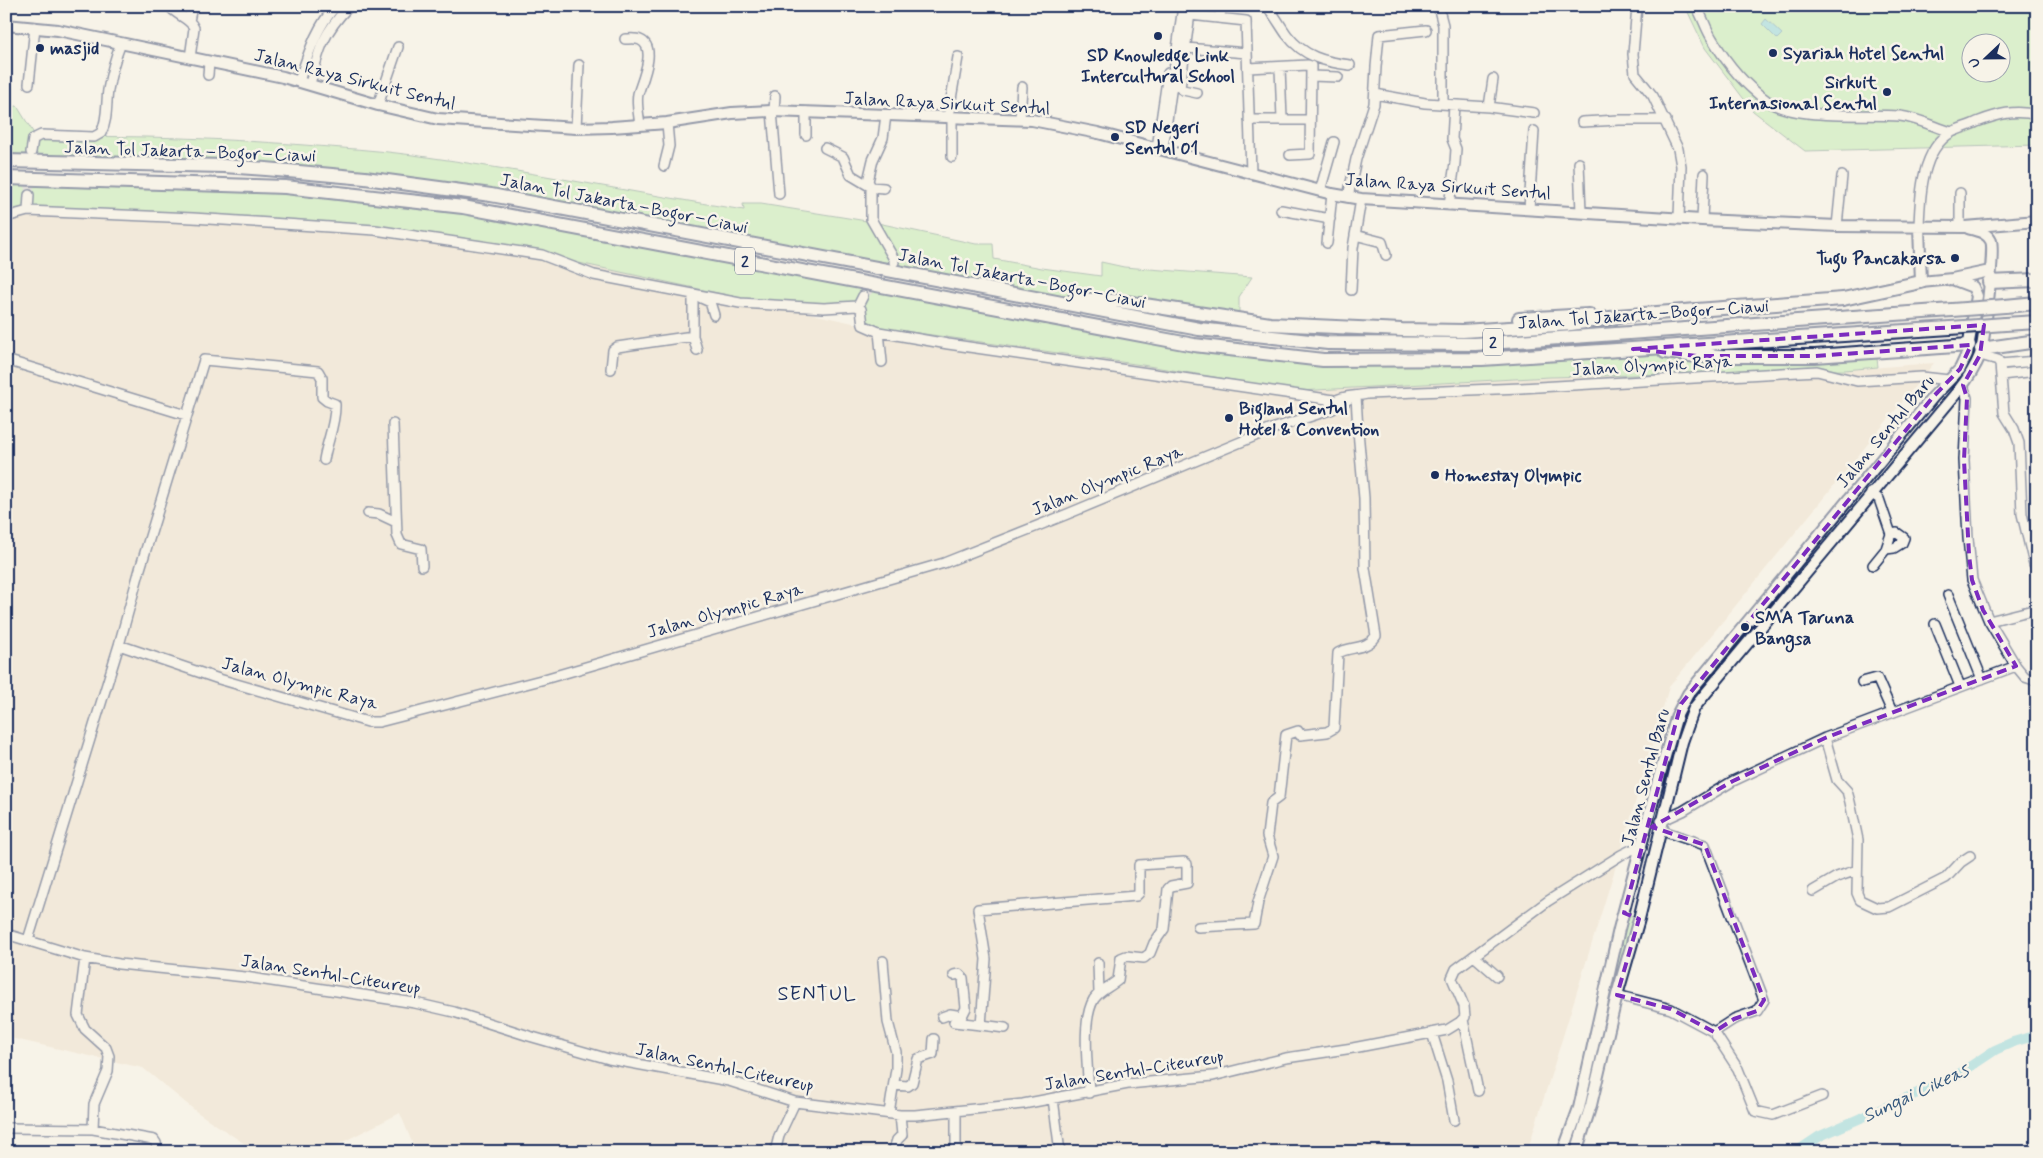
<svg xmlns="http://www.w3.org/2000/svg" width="2043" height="1158" font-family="Mynerve,sans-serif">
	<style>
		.built { fill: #ebdec9 }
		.green { fill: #b9eaaa; stroke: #6a8c84; fill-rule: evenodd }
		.water { fill: #82d3da; stroke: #5991a8 }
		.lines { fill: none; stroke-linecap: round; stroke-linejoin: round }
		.river { stroke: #82d3da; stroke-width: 10 }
		.minor-tunnel { stroke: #cbcccc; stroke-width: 9; stroke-dasharray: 9 4.5; stroke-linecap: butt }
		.minor-casing { stroke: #1b2f5e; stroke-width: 12 }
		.major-casing { stroke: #1b2f5e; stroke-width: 14 }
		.highway-casing { stroke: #1b2f5e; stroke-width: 16 }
		.minor { stroke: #f7f3e8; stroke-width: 9 }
		.major { stroke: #f7f3e8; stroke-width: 10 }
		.highway { stroke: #f7f3e8; stroke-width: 12 }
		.highway-bridge-casing { stroke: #1b2f5e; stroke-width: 16; stroke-linecap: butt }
		.highway-bridge { stroke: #f7f3e8; stroke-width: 12 }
		.marked { fill: none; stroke: #7b2cbf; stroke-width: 4; stroke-dasharray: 10 6; stroke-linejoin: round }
		.poi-dot { fill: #1b2f5e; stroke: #f7f3e8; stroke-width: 2 }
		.labels { text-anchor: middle; stroke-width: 5; stroke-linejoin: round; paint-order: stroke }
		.shield { fill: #f7f3e8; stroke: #5d6a87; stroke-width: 1 }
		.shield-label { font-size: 16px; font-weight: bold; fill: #1b2f5e }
		.poi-label { font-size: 18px; font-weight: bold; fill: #1b2f5e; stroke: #f7f3e8; text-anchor: start }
		.street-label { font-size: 18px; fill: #1b2f5e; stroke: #f7f3e8 }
		.water-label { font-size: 19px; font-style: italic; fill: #35587d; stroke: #f7f3e8 }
		.quarter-label { font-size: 20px; letter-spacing: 1px; fill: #1b2f5e; stroke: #f7f3e8 }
	</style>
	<rect width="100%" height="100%" fill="#f7f3e8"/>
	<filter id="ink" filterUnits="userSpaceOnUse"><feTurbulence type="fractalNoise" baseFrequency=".02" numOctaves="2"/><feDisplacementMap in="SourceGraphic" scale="10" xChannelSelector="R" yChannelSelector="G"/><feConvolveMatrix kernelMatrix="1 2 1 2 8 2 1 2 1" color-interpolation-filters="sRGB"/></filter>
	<g filter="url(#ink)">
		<path class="built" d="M6,209l272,16 271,31 313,69 274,39 163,27 251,-14 295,-7 89,-7 -265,324 -41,140 -101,325h-1111l-16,-39 -77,39h-66l-60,-40 -54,-44 -137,-31z"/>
		<path class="green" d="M1685,6h352v139l-232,6 -52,-40 -48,-63zM1970,42h30v30h-30z
			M17,106l19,31c90,-2 179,1 268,8 36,3 73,5 109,10 111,15 220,38 331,55l-1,-6h18l112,18 103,22h17l1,15 48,9 59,8v-14l23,5 128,10 -13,20v24l-121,-20 -82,-3 -545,-103 -207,-25 -278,-9v-54z
			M6,178l388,21 581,104 348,57 310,-11 64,7 179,-6 2,17 -33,3 -295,7 -251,14 -157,-26 -280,-40 -1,-16 -88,-4 -231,-50 -95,-15 -387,-28 -54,-1z
			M1624,913l15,6 -63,233h-13z"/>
		<path class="water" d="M1766,19l16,15 -5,5 -15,-15z"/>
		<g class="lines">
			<path class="river" d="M1796,1152l24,-16 136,-60 39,-26 18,-8 24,-7"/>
			<path class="minor-tunnel" d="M29,195l2,-37
				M863,296l26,-28"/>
			<g class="minor-casing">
				<path id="minor" d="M169,6c7,9 22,13 25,22l-4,30
					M1191,6l-11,82 3,2 14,3
					M1258,6l11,3c7,8 12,18 18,26 17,22 38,27 63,30
					M1438,6l5,19v79
					M1637,6l-4,48 2,20 18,22 25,53 3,17 -2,51
					M1696,6c7,11 10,24 17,34 13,22 32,45 53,60 27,21 100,13 134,16 17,2 35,11 51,16
					M1190,15l56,6 5,152
					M1220,18l1,-12
					M189,21l3,-15
					M625,39c4,0 11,-1 15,1 18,7 1,43 -2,54 -2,9 1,22 2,31
					M1186,48l61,5
					M1248,68l60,-3 3,1 -1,88 -20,1
					M1280,68l2,51
					M208,75l1,-13
					M1311,76l27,1
					M299,81c9,-26 17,-54 37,-75
					M29,84l6,-57
					M310,84c9,-35 13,-51 39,-78
					M1375,94l50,9 64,4 45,6
					M378,105l20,-58
					M1489,107l4,-28
					M772,111l7,83
					M774,111l1,-15
					M806,112v23
					M886,115l-3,23 -10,22 -5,21 3,6v32l23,40v3
					M948,117l10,-60
					M1020,119l2,-32
					M1249,120h61
					M1582,122l37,-2h47
					M576,128l3,-63
					M825,148l18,9 8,18 20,12 13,1
					M1157,148l11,-75
					M1163,149l20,-143
					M31,152l2,-13 8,-4 53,2 7,-4c7,-13 5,-29 7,-43 3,-17 7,-32 13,-47
					M952,157v-40
					M1579,163l2,49
					M664,166l5,-20 -2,-23
					M1320,191l14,-49
					M1960,193v34
					M1348,197l8,-38 18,-55 2,-37 3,-32 47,-5
					M1449,205l6,-42 1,-14 -4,-10 2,-34
					M1529,209l5,-78
					M1281,210l49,9
					M28,211l165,7 182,12 167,25 52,20 146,28 84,5 33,-2 4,3 2,16 16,7 69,12 386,56
					M6,217l22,-6 1,-16
					M1702,220l2,-46
					M1837,226l5,-50
					M1919,227c1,-30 2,-78 33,-95 8,-4 17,-6 25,-10 21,-8 38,-13 60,-7
					M1355,235l27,7 4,13
					M1327,243l5,-49
					M1351,290l2,-42 8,-49
					M701,298l9,4 4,13
					M858,306l5,-10
					M879,332l3,30
					M693,336l4,14
					M1980,355l18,5 2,4 4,49 10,16 5,14 3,71 12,50 3,5
					M6,360l180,55
					M2000,364l37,-3
					M611,369l2,-19 4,-3 76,-11v-42
					M2001,375l36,-4
					M1963,385l4,13 -3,62 4,78 4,42 17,41 27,45 9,11 12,4
					M1330,404c11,-9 24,-7 37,-10l154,-6 296,-17 40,10 65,-4 27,3
					M393,424l4,111 4,9 20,5 1,17
					M1871,493l8,6 12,35 -5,15 -13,16
					M368,513l11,1 17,8
					M1886,549l8,-1 8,-5 2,-5 -7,-5 -6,1
					M1948,595l34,84
					M1989,621l48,-12
					M1935,624l25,62
					M119,645l100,34 149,43h11l162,-42 403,-117 121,-48 207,-86 61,-20 19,-12
					M1862,682l15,-4 15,34
					M1825,738l12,42 10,11 3,11 8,38 -1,53 3,7 17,8 12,-1 57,-29 15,-16 9,-6
					M1661,821l22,-10 50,-30 92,-43 191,-72
					M1660,830l45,15 59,155 -7,11 -23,8 -20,13 24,37 17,42 18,4 49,-19
					M1813,891l24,-14 20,-7
					M1198,927l56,-3 4,-22 15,-46 -6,-20 4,-33 8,-6 7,-62 12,-4 2,4 27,-3 7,-4 4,-75c13,-7 29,-3 38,-17l-11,-68 -1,-70 -6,-67 -2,-35
					M6,934l79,24 34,6 126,13 170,26 39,9 75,24 80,23 120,22 66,21 105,13h15l108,-11 105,-20 85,-8 73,-18 67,-10 94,-18 13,-8 5,-5 -1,-11 -12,-28 4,-9 92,-68 73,-46 10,-5 11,-2
					M28,940l91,-295 21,-76 64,-209 114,11 4,7v19l5,4 8,3c1,19 -8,37 -11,56
					M1474,956l23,20
					M85,958l-7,57 7,14 21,19 3,8 -1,15 -14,33 -1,25
					M883,961l5,61 8,30v17l-7,44
					M1098,963l1,30
					M954,975l5,-1 4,4 3,30 -4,8 -8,6 27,3
					M1617,995l54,14 43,23
					M942,1017l8,-3 12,2
					M1463,1020l15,71
					M1005,1028l-24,-3 5,-66 -8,-50 158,-13 3,-3v-28l45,-3 3,2v19l-16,3 -3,3 -4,40 -10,14 -4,10 -6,5 -18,-2 -5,2 -3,22c-8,7 -18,10 -24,19 -13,21 -6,69 -5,94
					M1432,1033l15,48 7,39
					M894,1085l14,1 4,-3 6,-24 15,-5 1,-15
					M1053,1099l7,53
					M956,1111v41
					M6,1128l87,1 61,11 2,3 2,9
					M775,1152l4,-16 16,-34
					M893,1152l4,-12 5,-5 -2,-20"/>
			</g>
			<g class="major-casing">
				<path id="major" d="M6,25l52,5 225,47 95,28 60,14 138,9 36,-1 55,-4 65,-10 40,-2 260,9 66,13 234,61 29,5 341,21 135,6 128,1 72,-6
					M1919,227l2,55 31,-3 38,-8
					M1563,1152l16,-44 40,-179 41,-155 17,-59 11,-21 245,-297 27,-28 7,-15 10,-58 -4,-9 -21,-8
					M1576,1152l15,-47 26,-110 22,-76 43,-177 12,-34 12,-15 252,-302c8,-10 17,-23 22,-36 4,-12 15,-106 11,-114 -4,-9 -14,-10 -23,-13"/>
			</g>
			<g class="highway-casing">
				<path id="highway" d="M6,161l218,5 42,3 99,9 126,17 708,134 129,14 147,1 477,-34
					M6,178l279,9 178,20 731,138 129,15 159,-1 468,-31
					M1989,282l48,-2
					M1074,299l44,2 152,23 132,6 61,1 108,-7 53,-8
					M2005,306l32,-3
					M1617,316l226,-17 78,-17
					M1519,319l70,-4
					M2005,324l32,-2
					M1981,349l56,-8
					M1665,352l32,4h118l154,-11"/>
			</g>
			<use href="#minor" class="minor"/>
			<use href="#major" class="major"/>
			<use href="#highway" class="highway"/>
			<g class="highway-bridge-casing">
				<path id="highway-bridge" d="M1952,310l53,-4
					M1950,328l55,-4"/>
			</g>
			<use href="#highway-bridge" class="highway-bridge"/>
		</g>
	</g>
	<path d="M0 0H2043V1158H0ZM1984,325l-4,30 -17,30 4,13 -3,62 5,95 3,25 11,30 33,56 -191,72 -92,43 -81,46 53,18 59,155 -7,11 -23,8 -20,13 -43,-23 -54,-14 22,-76 -15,-6 57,-209 252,-307 27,-28 11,-24 -156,11h-118l-64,-7z" fill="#f7f3e8" fill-opacity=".55" fill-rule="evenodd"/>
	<path class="marked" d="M1984,325l-4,30 -17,30 4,13 -3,62 5,95 3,25 11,30 33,56 -191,72 -92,43 -81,46 53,18 59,155 -7,11 -23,8 -20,13 -43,-23 -54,-14 22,-76 -15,-6 57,-209 252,-307 27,-28 11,-24 -156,11h-118l-64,-7z"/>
	<g class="poi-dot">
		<circle cx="1158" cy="36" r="5"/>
		<circle cx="40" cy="48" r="5"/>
		<circle cx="1773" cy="53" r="5"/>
		<circle cx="1887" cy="92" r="5"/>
		<circle cx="1115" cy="137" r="5"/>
		<circle cx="1955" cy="258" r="5"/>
		<circle cx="1229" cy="418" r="5"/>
		<circle cx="1435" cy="475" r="5"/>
		<circle cx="1745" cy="627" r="5"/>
	</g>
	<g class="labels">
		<g class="shield">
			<rect x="735" y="247.5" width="20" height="27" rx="4"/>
			<rect x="1483" y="328.5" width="20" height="27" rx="4"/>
		</g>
		<g class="shield-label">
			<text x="745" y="267">2</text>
			<text x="1493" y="348">2</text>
		</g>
		<g class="poi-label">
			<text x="50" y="54">masjid</text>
			<text x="1783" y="59">Syariah Hotel Sentul</text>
			<text x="1158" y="61" text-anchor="middle">SD Knowledge Link<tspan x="1158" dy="21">Intercultural School</tspan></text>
			<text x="1877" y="88" text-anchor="end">Sirkuit<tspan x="1877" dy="21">Internasional Sentul</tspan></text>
			<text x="1125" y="133">SD Negeri<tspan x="1125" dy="21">Sentul 01</tspan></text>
			<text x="1945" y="264" text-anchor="end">Tugu Pancakarsa</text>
			<text x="1239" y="414">Bigland Sentul<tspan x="1239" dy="21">Hotel &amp; Convention</tspan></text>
			<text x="1445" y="481">Homestay Olympic</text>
			<text x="1755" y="623">SMA Taruna<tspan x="1755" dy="21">Bangsa</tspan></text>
		</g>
		<g class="street-label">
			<text transform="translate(355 79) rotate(14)" y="6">Jalan Raya Sirkuit Sentul</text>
			<text transform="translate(947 103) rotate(3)" y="6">Jalan Raya Sirkuit Sentul</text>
			<text transform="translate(190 151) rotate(2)" y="6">Jalan Tol Jakarta–Bogor–Ciawi</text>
			<text transform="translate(1448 186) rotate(4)" y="6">Jalan Raya Sirkuit Sentul</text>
			<text transform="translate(624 203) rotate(11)" y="6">Jalan Tol Jakarta–Bogor–Ciawi</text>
			<text transform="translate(1022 278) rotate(11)" y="6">Jalan Tol Jakarta–Bogor–Ciawi</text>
			<text transform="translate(1643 314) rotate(-4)" y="6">Jalan Tol Jakarta–Bogor–Ciawi</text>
			<text transform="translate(1652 365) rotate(-3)" y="6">Jalan Olympic Raya</text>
			<text transform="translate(1885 431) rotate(-50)" y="6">Jalan Sentul Baru</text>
			<text transform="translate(1107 480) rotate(-22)" y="6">Jalan Olympic Raya</text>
			<text transform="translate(725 610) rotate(-16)" y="6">Jalan Olympic Raya</text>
			<text transform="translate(300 683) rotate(15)" y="6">Jalan Olympic Raya</text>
			<text transform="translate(1645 777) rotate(-75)" y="6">Jalan Sentul Baru</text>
			<text transform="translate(331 974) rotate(9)" y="6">Jalan Sentul-Citeureup</text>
			<text transform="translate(725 1067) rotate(12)" y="6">Jalan Sentul-Citeureup</text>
			<text transform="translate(1134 1070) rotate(-9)" y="6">Jalan Sentul-Citeureup</text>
		</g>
		<g class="water-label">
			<text transform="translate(1915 1092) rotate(-25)" y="7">Sungai Cikeas</text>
		</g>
		<g class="quarter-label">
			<text x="817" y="1000">SENTUL</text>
		</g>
	</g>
	<rect width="2043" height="1158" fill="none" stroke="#f7f3e8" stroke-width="25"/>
	<rect x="12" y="12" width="2018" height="1133" fill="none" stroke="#1b2f5e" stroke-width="2" filter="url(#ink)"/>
	<g transform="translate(1986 58) rotate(248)"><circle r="24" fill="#f7f3e8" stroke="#9fa5b1"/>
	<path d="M0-4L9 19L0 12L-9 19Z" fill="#1b2f5e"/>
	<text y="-8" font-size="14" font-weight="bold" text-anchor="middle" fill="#1b2f5e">U</text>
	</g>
</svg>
